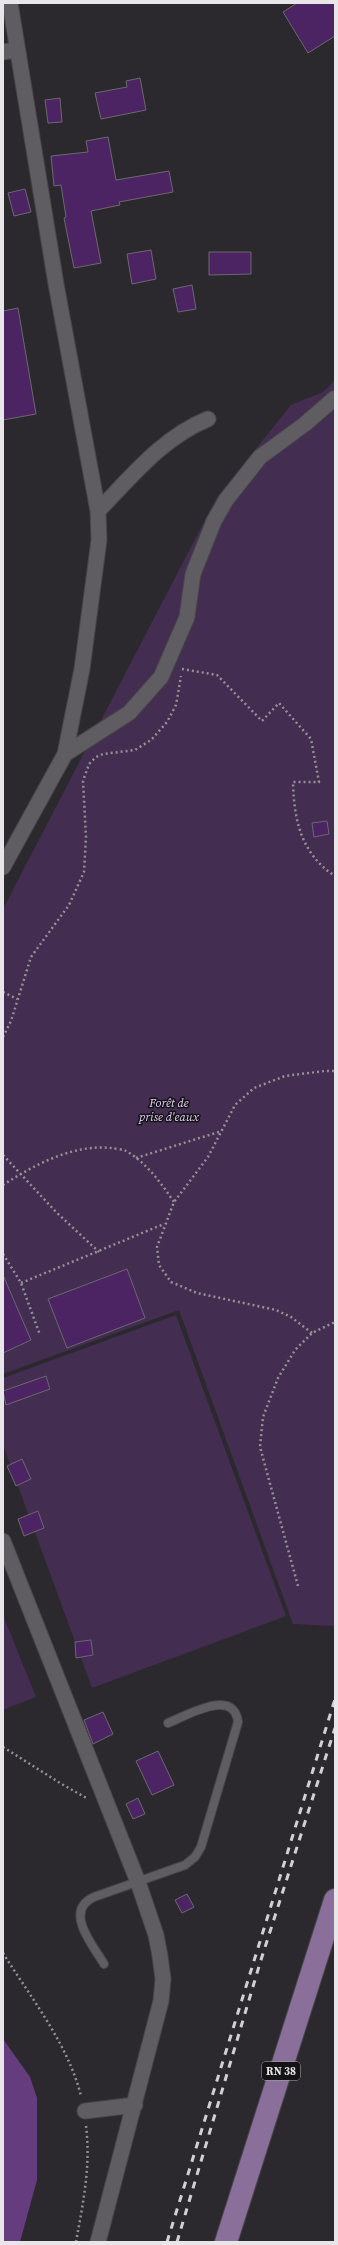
<svg xmlns="http://www.w3.org/2000/svg" width="338" height="2245" font-family="'Source Serif 4',serif">
	<style>
		.green { fill: #432d51 }
		.water { fill: #653d7e }
		.building { fill: #4c2463; stroke: #6b686e }
		.lines { fill: none; stroke-linecap: round; stroke-linejoin: round }
		.lane-casing { stroke: #474549; stroke-width: 10 }
		.street-casing { stroke: #474549; stroke-width: 17 }
		.primary-casing { stroke: #474549; stroke-width: 24 }
		.path { stroke: #939195; stroke-width: 2.5; stroke-dasharray: 2 3; stroke-linecap: butt }
		.lane { stroke: #5f5c62; stroke-width: 8 }
		.street { stroke: #5f5c62; stroke-width: 15 }
		.primary { stroke: #8a6f9b; stroke-width: 22 }
		.rail { stroke: #d3d0d4; stroke-width: 3; stroke-dasharray: 7 7; stroke-linecap: butt }
		.labels { text-anchor: middle; stroke-width: 3; stroke-linejoin: round; paint-order: stroke }
		.shield { fill: #141315; stroke: #a8a7a9; stroke-width: 1 }
		.shield-label { font-size: 11px; font-weight: bold; fill: #e8e6e9 }
		.park-label { font-size: 12px; font-style: italic; fill: #e2ccf2; stroke: #141315 }
	</style>
	<rect width="100%" height="100%" fill="#2c292e"/>
	<path class="green" d="M335,380v1246l-42,-2 -114,-314 -176,64v-465l214,-412 74,-92 32,-13z
		M176,1315l110,301 -194,72 -89,-243v-67z
		M3,1615l33,82 -33,13z"/>
	<path class="water" d="M3,2039l27,38 7,21v82l-17,62h-17z"/>
	<path class="building" d="M297,3h38v33l-27,17 -25,-41z
		M140,78l6,32 -45,9 -6,-26 32,-6 -1,-6z
		M60,98l2,24 -14,1 -3,-23z
		M108,137l8,43 53,-9 4,21 -54,10 1,3 -29,6 10,52 -27,5 -10,-50 2,-1 -5,-32 -7,1 -3,-30 37,-4 -2,-11z
		M25,189l6,23 -17,4 -6,-23z
		M151,250l5,29 -24,5 -5,-30z
		M209,252h42v22l-42,1z
		M192,285l4,24 -18,3 -5,-23z
		M18,308l18,106 -33,6v-109z
		M327,821l2,13 -15,3 -2,-14z
		M127,1269l18,49 -78,30 -19,-49z
		M3,1275l28,65 -28,13z
		M46,1376l4,13 -44,16 -3,-14z
		M22,1459l9,20 -15,7 -9,-20z
		M38,1511l6,17 -20,8 -6,-17z
		M91,1640l2,15 -17,3 -1,-16z
		M103,1712l10,22 -20,10 -9,-24z
		M158,1751l16,34 -22,10 -16,-34z
		M138,1798l7,16 -12,5 -7,-15z
		M187,1894l7,13 -12,6 -7,-13z"/>
	<g class="lines">
		<g class="lane-casing">
			<path id="lane" d="M104,1964c-11,-19 -41,-53 -10,-67l91,-32 10,-8 6,-10 37,-125c-4,-35 -52,-6 -70,1"/>
		</g>
		<g class="street-casing">
			<path id="street" d="M3,52l14,-2
				M98,511c33,-34 65,-74 110,-92
				M65,754l64,-41 32,-36 26,-60 6,-43 21,-53 12,-21 34,-43 45,-33 30,-26
				M3,867l62,-113 17,-85 17,-129 -1,-29 -42,-227 -46,-281
				M3,1541l135,341 18,53 4,21 3,23 -2,22 -63,241
				M85,2111l50,-6"/>
		</g>
		<g class="primary-casing">
			<path id="primary" d="M226,2242l109,-342"/>
		</g>
		<path class="path" d="M182,669l35,6 45,46 17,-18 32,36 8,43h-26c1,38 8,72 42,94
			M3,992l14,7
			M3,1037l8,-16 20,-64 38,-52 15,-33 2,-35 -3,-56 6,-17 7,-7 7,-3 32,-4 16,-10 16,-18 9,-17 5,-29
			M3,1155l53,57 43,40
			M136,1158l86,-27
			M3,1185c31,-20 70,-41 108,-37 4,1 11,1 15,3 20,11 35,32 48,51
			M3,1254l18,29 19,52
			M21,1283l143,-59
			M312,1333l-21,-16 -15,-7 -79,-17 -26,-11 -12,-17 -2,-18 17,-45 34,-45 27,-52 19,-17 31,-12 40,-5h10
			M298,1586l-38,-139 3,-30 15,-39 17,-28 17,-17 23,-11
			M3,1747l57,36 28,16
			M3,1953c28,45 65,91 78,143
			M76,2242c7,-39 15,-76 10,-116"/>
		<use href="#lane" class="lane"/>
		<use href="#street" class="street"/>
		<use href="#primary" class="primary"/>
		<path class="rail" d="M167,2242l168,-543
			M177,2242l83,-279 75,-235"/>
	</g>
	<g class="labels">
		<rect class="shield" x="262" y="2062" width="38" height="18" rx="3"/>
		<g class="shield-label">
			<text x="281" y="2075">RN 38</text>
		</g>
		<g class="park-label">
			<text x="169" y="1107">Forêt de<tspan x="169" dy="14">prise d'eaux</tspan></text>
		</g>
	</g>
	<rect width="338" height="2245" fill="none" stroke="#e8e6e9" stroke-width="8"/>
</svg>
